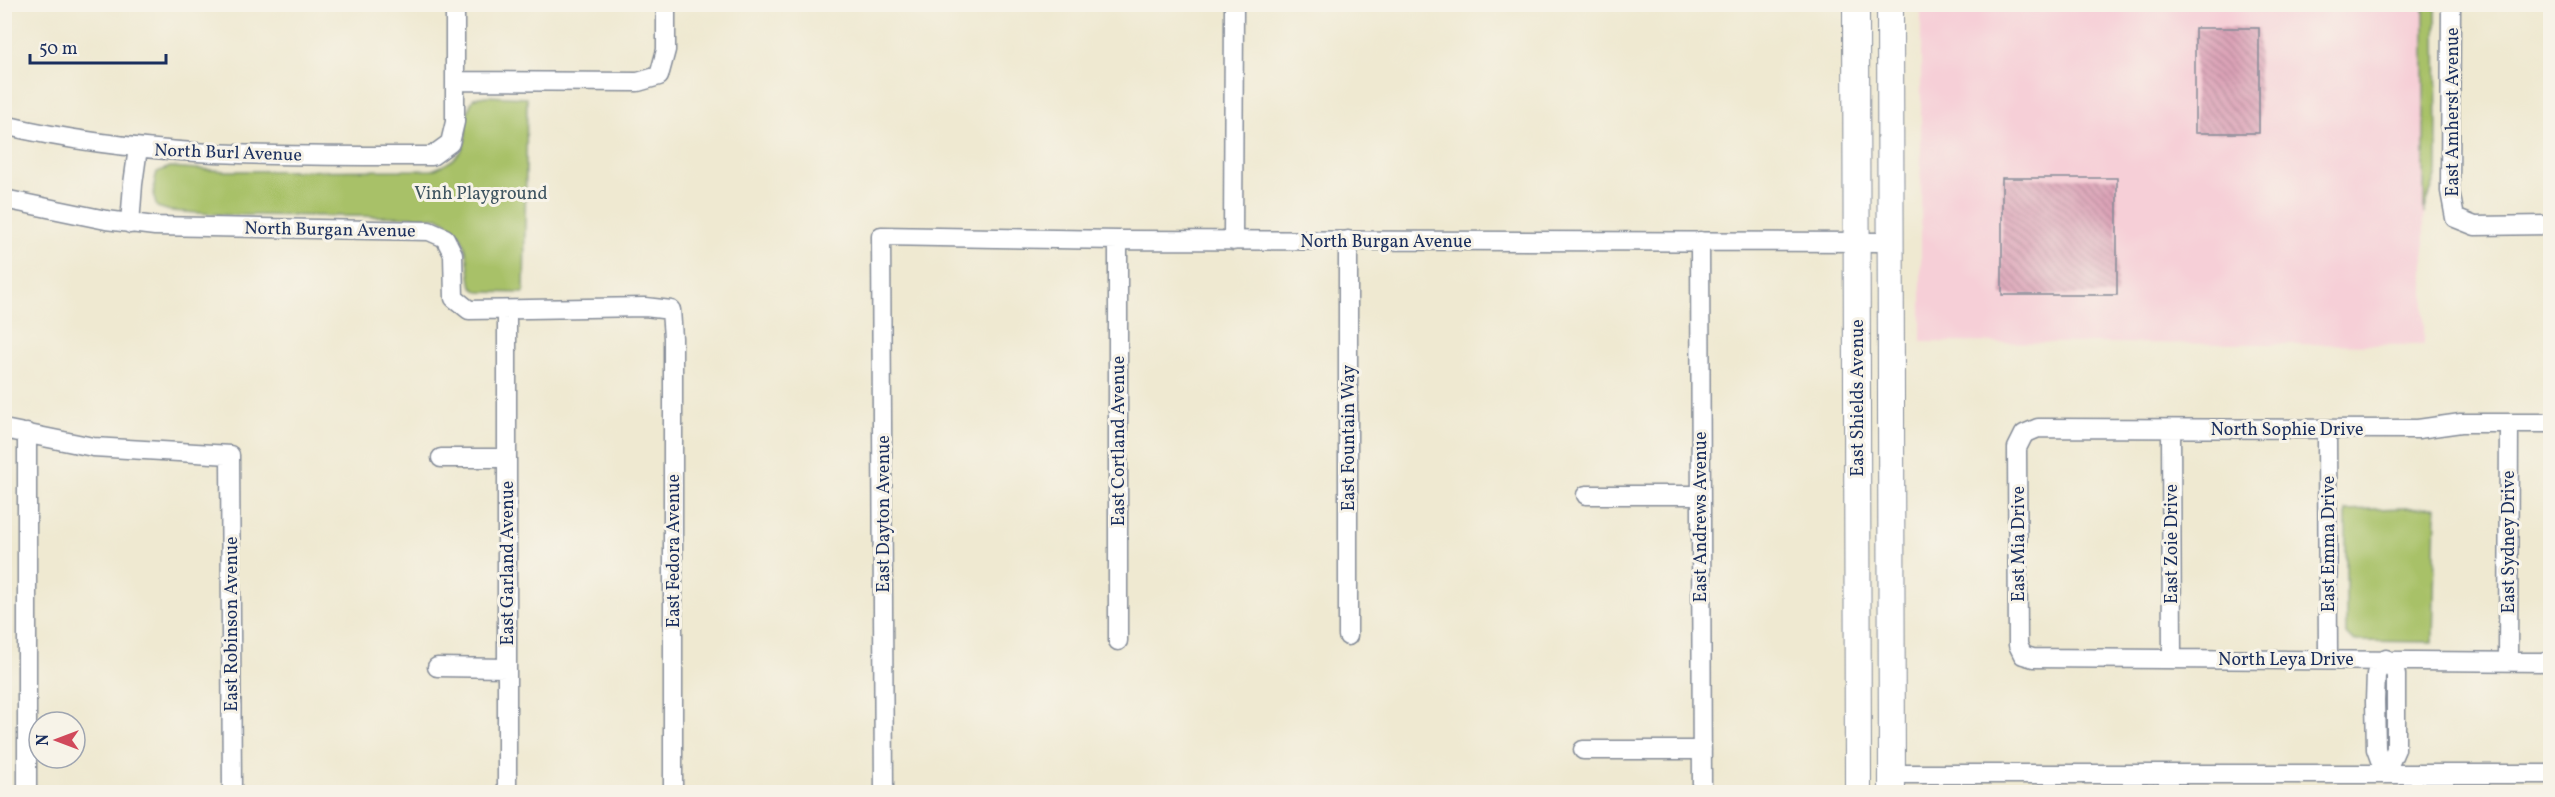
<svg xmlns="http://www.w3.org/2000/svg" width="2555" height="797" font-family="Vollkorn,serif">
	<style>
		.built { fill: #f6cfd7 }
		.green { fill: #a8c167; stroke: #627862; stroke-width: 1.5 }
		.building { fill: url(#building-back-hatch) }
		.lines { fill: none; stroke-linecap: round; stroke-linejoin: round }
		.street-casing { stroke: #858c98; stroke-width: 21 }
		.secondary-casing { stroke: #858c98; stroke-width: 28 }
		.street { stroke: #fff; stroke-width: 18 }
		.secondary { stroke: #fff; stroke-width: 26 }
		.labels { text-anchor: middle; stroke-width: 6; stroke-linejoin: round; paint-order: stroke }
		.street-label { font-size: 18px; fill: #1b2f5e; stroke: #f7f3e8 }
		.park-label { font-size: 18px; fill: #3e5460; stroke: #f7f3e8 }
	</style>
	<defs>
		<pattern id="building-back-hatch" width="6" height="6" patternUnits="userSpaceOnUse" patternTransform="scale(1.5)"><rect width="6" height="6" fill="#dca3b7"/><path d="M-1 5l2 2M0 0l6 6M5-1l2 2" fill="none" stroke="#b28598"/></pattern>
	</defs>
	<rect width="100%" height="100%" fill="#f7f3e8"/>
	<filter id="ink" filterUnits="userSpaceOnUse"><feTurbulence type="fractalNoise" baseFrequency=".0167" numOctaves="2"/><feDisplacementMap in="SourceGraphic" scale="12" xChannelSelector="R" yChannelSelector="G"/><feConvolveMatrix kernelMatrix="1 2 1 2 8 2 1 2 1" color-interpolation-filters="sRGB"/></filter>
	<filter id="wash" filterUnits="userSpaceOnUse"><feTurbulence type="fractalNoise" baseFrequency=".008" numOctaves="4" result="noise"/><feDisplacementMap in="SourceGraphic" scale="24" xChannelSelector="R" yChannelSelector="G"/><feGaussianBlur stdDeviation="1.35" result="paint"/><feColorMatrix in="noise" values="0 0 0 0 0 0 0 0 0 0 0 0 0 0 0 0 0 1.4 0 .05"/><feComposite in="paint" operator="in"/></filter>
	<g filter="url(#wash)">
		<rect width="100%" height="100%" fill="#efe9d1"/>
		<path class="built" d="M1921,5h503v340l-503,-3z"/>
		<path class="green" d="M2424,5h12l1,167c-3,15 -11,27 -13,42z
			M486,96l41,2 -3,195 -45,-1 -7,-5c-7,-34 0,-51 -34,-70l-211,-2 -57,-4 -13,-4c-5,-13 -4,-21 0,-35l13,-5 56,4 206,-1c53,-20 22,-42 42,-72z
			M2436,507l-3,135 -80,-1 -7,-7v-124z"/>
		<g id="blocks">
			<path class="building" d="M2195,28h64v105h-64z
				M2002,178h115v117h-115z"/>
		</g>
	</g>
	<g filter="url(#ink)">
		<use href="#blocks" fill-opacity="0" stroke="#858c98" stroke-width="1.5"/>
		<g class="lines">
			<g class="street-casing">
				<path id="street" d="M2451,4l-1,187 5,27 20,8 75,-1
					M455,81l183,1 21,-6 7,-26v-46
					M4,125c141,34 285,31 428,31l18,-13 5,-21v-118
					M4,199l102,21 49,6 274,5 16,7 8,16 1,44 15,12 176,-3 26,3 2,28v454
					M130,224l3,-40 5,-36
					M1118,240v401
					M1233,241l1,-237
					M1700,241l2,551
					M2550,423h-89l-43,6 -380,-1 -14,6 -7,14 1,197 5,10 10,3 517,4
					M4,429l89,18 137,8 2,337
					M2171,429l1,230
					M2327,430l1,229
					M441,458h66
					M1586,495h114
					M1348,636v-396
					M2386,659l10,15v75l-11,25 -9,-25 -1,-48 1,-27z
					M2508,661l1,-238
					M437,667l70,1
					M1583,750h119
					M1892,774h658
					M27,792v-359
					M507,792v-482
					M884,792l-3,-556 237,4 773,2"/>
			</g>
			<g class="secondary-casing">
				<path id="secondary" d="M1856,4l2,788
					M1890,4l2,788"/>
			</g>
			<use href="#street" class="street"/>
			<use href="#secondary" class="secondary"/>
		</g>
	</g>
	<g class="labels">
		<g class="street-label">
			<text transform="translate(2452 112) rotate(-90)" y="6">East Amherst Avenue</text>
			<text transform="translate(228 152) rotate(2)" y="6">North Burl Avenue</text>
			<text transform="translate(330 229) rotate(1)" y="6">North Burgan Avenue</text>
			<text x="1386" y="247">North Burgan Avenue</text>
			<text transform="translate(1857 398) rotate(-90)" y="6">East Shields Avenue</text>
			<text x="2287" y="435">North Sophie Drive</text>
			<text transform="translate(1348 438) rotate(-90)" y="6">East Fountain Way</text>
			<text transform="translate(1118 441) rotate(-90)" y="6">East Cortland Avenue</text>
			<text transform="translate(883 514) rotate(-90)" y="6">East Dayton Avenue</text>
			<text transform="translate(1700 517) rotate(-90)" y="6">East Andrews Avenue</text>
			<text transform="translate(2508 542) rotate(-90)" y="6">East Sydney Drive</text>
			<text transform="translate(2018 544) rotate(-90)" y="6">East Mia Drive</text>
			<text transform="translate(2171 544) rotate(-90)" y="6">East Zoie Drive</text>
			<text transform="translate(2328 544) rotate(-90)" y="6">East Emma Drive</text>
			<text transform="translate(673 551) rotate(-90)" y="6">East Fedora Avenue</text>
			<text transform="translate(507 563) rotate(-90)" y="6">East Garland Avenue</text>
			<text transform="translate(231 624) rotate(-90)" y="6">East Robinson Avenue</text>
			<text x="2286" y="665">North Leya Drive</text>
		</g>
		<g class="park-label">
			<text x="481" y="199">Vinh Playground</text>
		</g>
	</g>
	<rect width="2555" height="797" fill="none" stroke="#f7f3e8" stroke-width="24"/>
	<g transform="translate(57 740) rotate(270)"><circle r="28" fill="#f7f3e8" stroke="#9fa5b1" stroke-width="1.5"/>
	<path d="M0-4.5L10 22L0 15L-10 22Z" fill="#d1495b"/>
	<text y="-9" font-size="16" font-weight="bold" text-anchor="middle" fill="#1b2f5e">N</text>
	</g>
	<path d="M30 54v9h136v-9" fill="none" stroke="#1b2f5e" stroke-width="3"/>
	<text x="39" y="54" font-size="18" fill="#1b2f5e" stroke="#f7f3e8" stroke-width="4.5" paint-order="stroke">50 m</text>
</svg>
